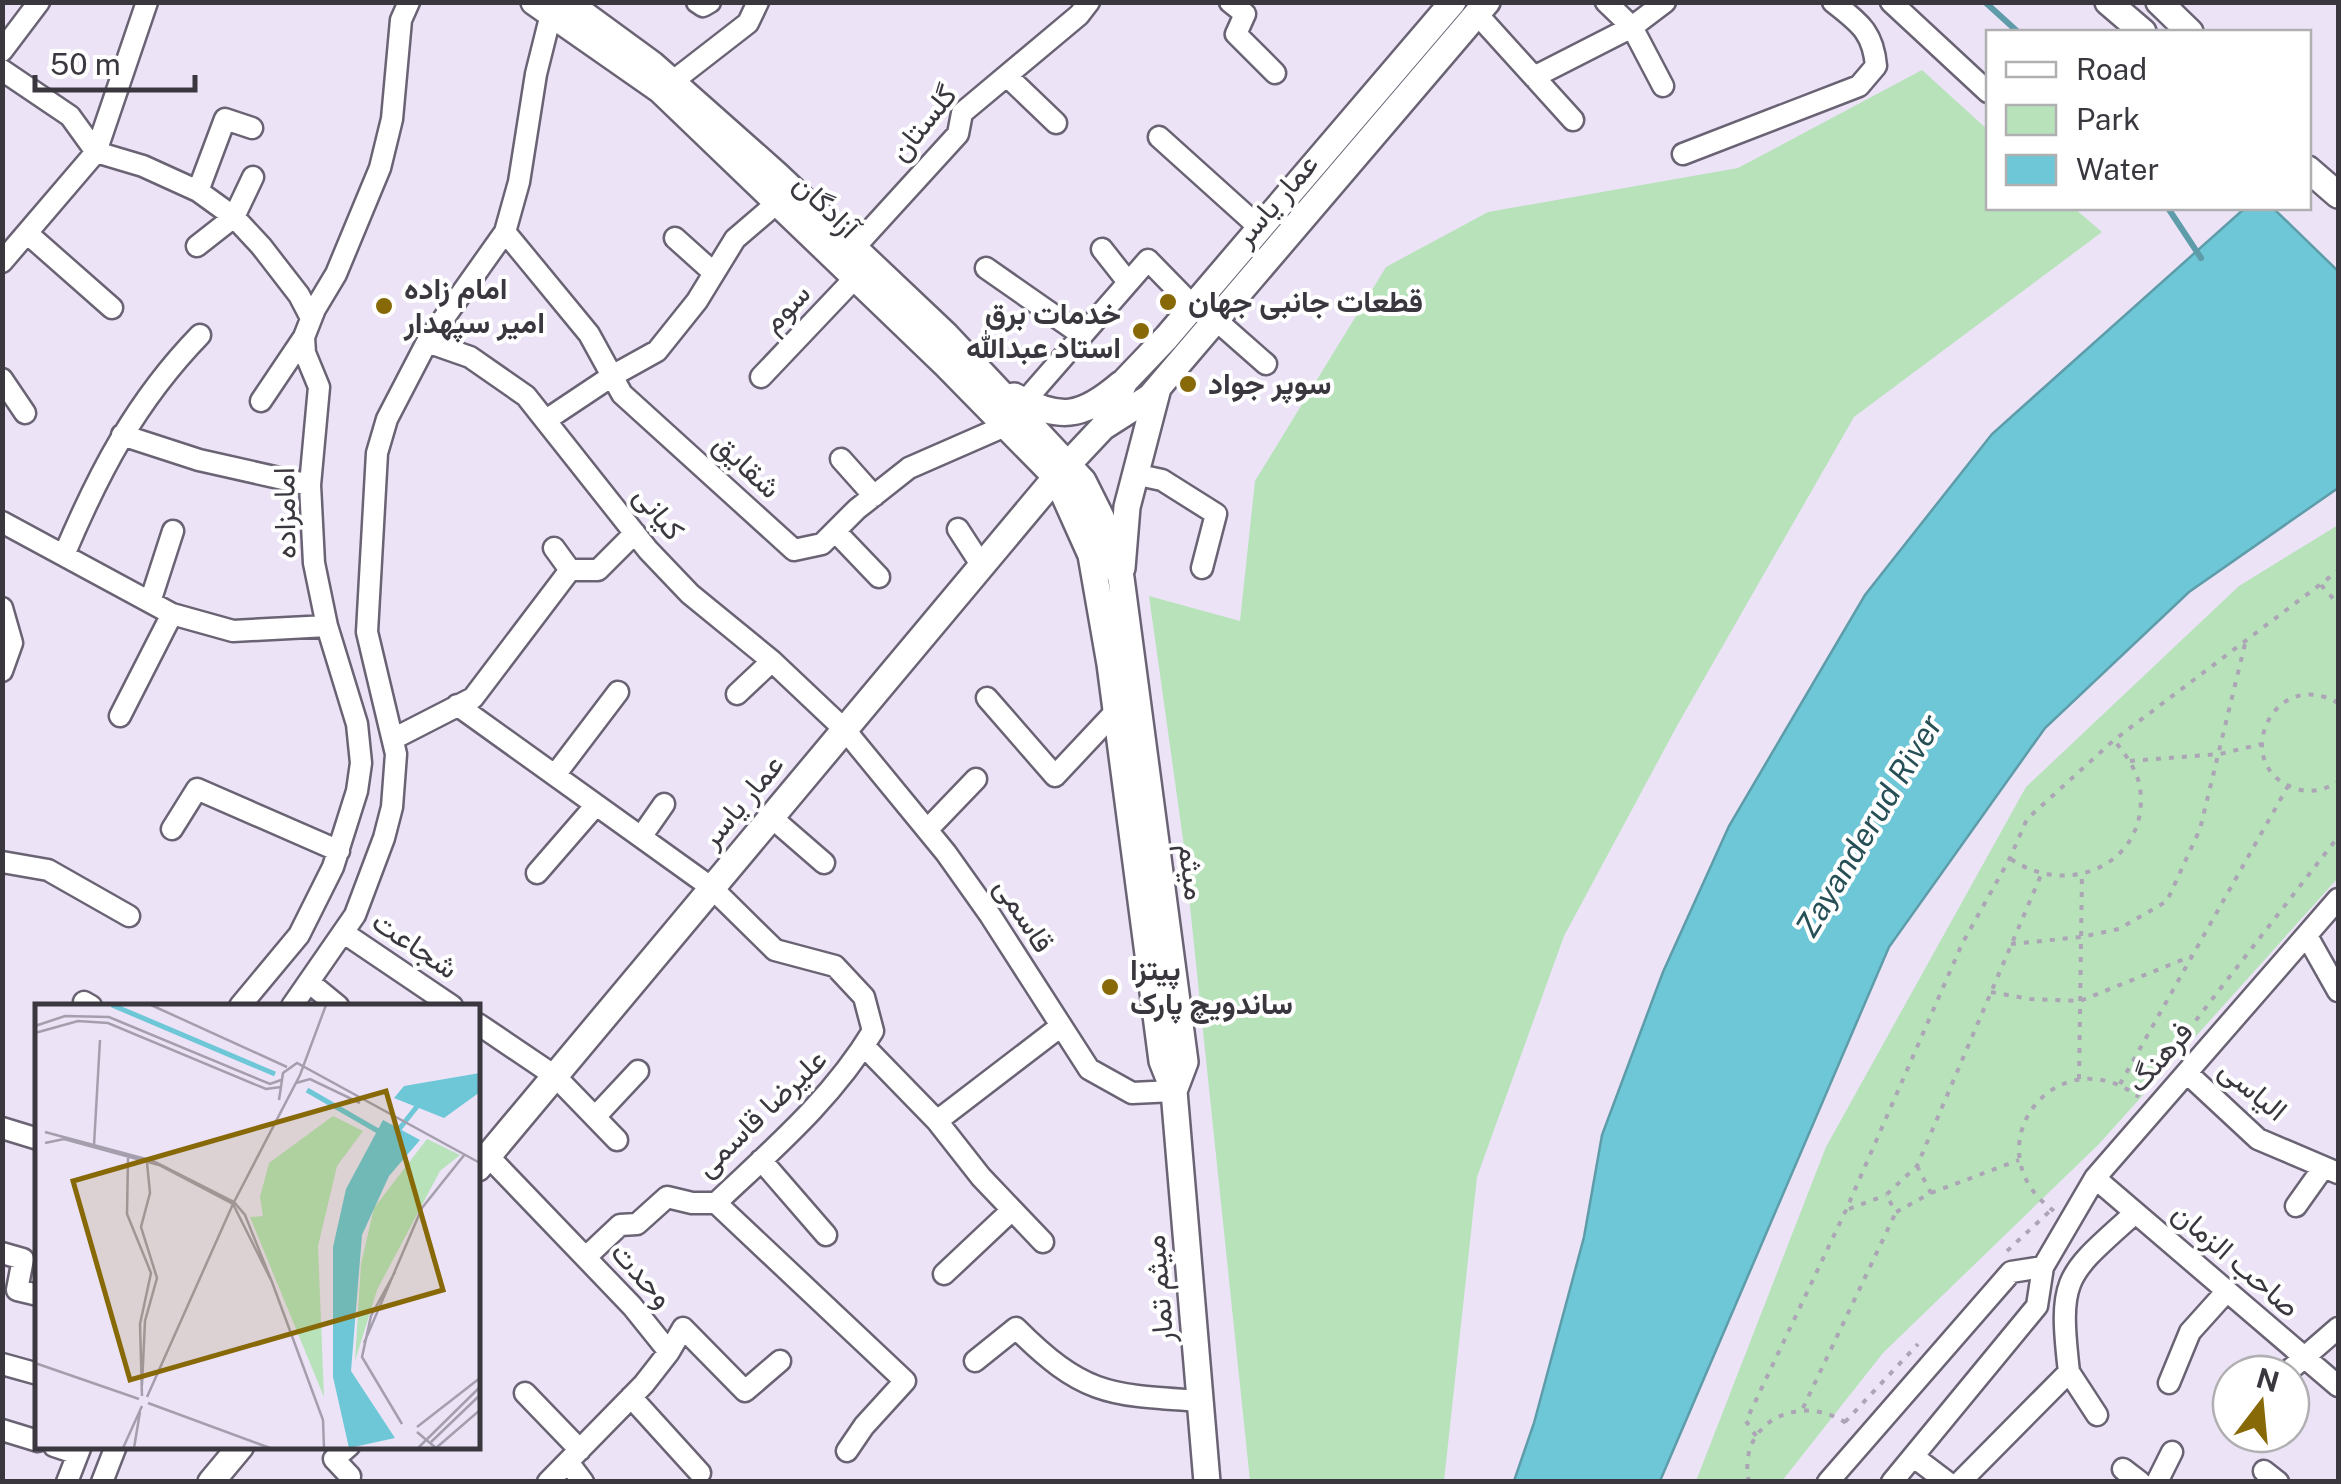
<svg xmlns="http://www.w3.org/2000/svg" width="2341" height="1484" font-family="'Public Sans',Vazirmatn,sans-serif">
	<style>
		.green { fill: #b7e2ba }
		.water { fill: #6dc7d6; stroke: #5e9ca9; stroke-width: 2.5 }
		.lines { fill: none; stroke-linecap: round; stroke-linejoin: round }
		.stream { stroke: #5e9ca9; stroke-width: 6 }
		.minor-casing { stroke: #6a6374; stroke-width: 25 }
		.major-casing { stroke: #6a6374; stroke-width: 30 }
		.path { stroke: #aca5b5; stroke-width: 4; stroke-dasharray: 5 8; stroke-linecap: butt }
		.minor { stroke: #fff; stroke-width: 20 }
		.major { stroke: #fff; stroke-width: 25 }
		.poi-dot { fill: #886907; stroke: #fff; stroke-width: 4 }
		.labels { text-anchor: middle; stroke-width: 8; stroke-linejoin: round; paint-order: stroke }
		.street-label { font-size: 30px; fill: #3a373f; stroke: #fff }
		.poi-label { font-size: 30px; font-weight: bold; fill: #3a373f; stroke: #fff; text-anchor: start }
		.water-label { font-size: 32px; font-style: italic; fill: #264f56; stroke: #fff }
		.inset-river { fill: none; stroke: #6dc7d6; stroke-width: 5 }
		.inset-road { fill: none; stroke: #a59ead; stroke-width: 2.5 }
		.view { fill: #886907; fill-opacity: 0.15; stroke: #886907; stroke-width: 5 }
		.inset-edge { fill: none; stroke: #3a373f; stroke-width: 5 }
	</style>
	<rect width="100%" height="100%" fill="#ece3f7"/>
	<path class="green" d="M1922,70l66,60v78h86l28,24 -248,185 -176,307 -114,212 -87,241 -33,304h-194l-67,-642 -34,-243 91,25 15,-140 131,-214 102,-55 250,-44z
		M2338,525v353l-239,266 -216,209 -101,128h-86l130,-334 200,-360 213,-201z"/>
	<path class="water" d="M2245,208h28l65,63v217l-149,104 -144,136 -156,219 -229,534h-146l20,-58 50,-186 18,-102 61,-163 66,-146 136,-231 127,-161z"/>
	<g class="lines">
		<path class="stream" d="M1985,2l33,30
			M2168,208l33,50"/>
		<g class="minor-casing">
			<path id="minor" d="M697,2l6,4 7,-4
				M1230,2l15,12 -9,20 39,39
				M1606,2l26,25 31,59
				M1891,2l97,90
				M1477,14l96,106
				M2,51l37,-49
				M2,70l68,46 26,36 47,14 55,25 36,26 27,29 38,49 12,23
				M1007,76l49,47
				M1534,77l98,-50 33,-25
				M672,82l76,-59 10,-21
				M1159,137l101,91
				M1683,154l176,-68 17,-20c-3,-35 -17,-43 -43,-64
				M198,191l27,-72 27,9
				M505,232l84,102 33,60 172,156 28,-6 35,-35 52,-41 96,-42
				M28,234l84,74
				M675,238l39,35
				M197,246l37,-29 19,-40
				M854,248l104,-114 4,-21 117,-98 10,-13
				M1102,249l26,33
				M2,262l94,-110 51,-150
				M986,268l96,67
				M1216,320l50,44
				M427,342l43,15 56,39 122,154 42,44 82,67 73,69 101,123 44,62 99,154 43,24 42,-2
				M761,377l93,-98
				M2,379l23,34
				M261,401l43,-64
				M1024,402l124,-142 45,46
				M546,420l66,-44 45,-25 40,-50 38,-62 42,-36
				M122,435l77,25 111,25
				M841,459l33,37
				M1134,474l28,6 54,34 -14,54
				M2,522l170,92 61,17 94,-5
				M958,529l24,37
				M835,531l44,46
				M554,548l16,22
				M64,555c35,-83 72,-154 136,-220
				M150,602l23,-71
				M2,608l10,35 -10,28
				M737,694l35,-33
				M987,698l68,78 61,-65
				M457,705l255,183 63,62 60,16 29,31 9,34c-41,68 -100,118 -157,172h-24l-25,-6 -30,27 -17,1 -34,32
				M120,716l52,-102
				M393,739l80,-41 97,-128h28l37,-37
				M555,775l63,-83
				M771,817l53,46
				M172,829l25,-40 142,62
				M927,830l49,-51
				M641,837l23,-33
				M2,862l46,8 81,46
				M537,873l59,-68
				M344,933l108,73
				M2307,936l31,55
				M310,983l28,23
				M84,1002l7,4
				M240,1006l59,-71 34,-68 24,-76 4,-28 -4,-39 -30,-98 -13,-63 -4,-78 9,-98 -14,-34 -1,-16 11,-28 21,-35 44,-106 12,-49 9,-99 8,-18
				M292,1006l63,-91 29,-77 8,-31 4,-53 -29,-122 10,-179 10,-34 40,-77 78,-110 14,-50 17,-108 15,-60
				M478,1024l77,52 62,64
				M864,1046l73,75 44,56 62,65
				M2187,1073l71,66 80,34
				M595,1117l43,-46
				M937,1121l124,-95
				M2,1128l36,11
				M488,1156l144,150 37,46 -25,32 -96,98
				M761,1160l65,75
				M2095,1178l243,208
				M716,1203l189,178 -41,45 -17,25
				M2296,1206l27,-38
				M2,1253l21,6 -6,31 21,5
				M944,1274l68,-64
				M669,1352l14,-24 62,63 35,-30
				M975,1361l41,-33c68,68 93,67 185,73
				M2,1364l36,10
				M2069,1372l28,43
				M2285,1374l53,-46
				M2169,1383l21,-51 36,-40
				M525,1393l55,57
				M631,1397l69,76
				M2,1430l36,11
				M54,1446l24,8
				M349,1446l-15,13 16,17 -1,6
				M1914,1457l33,25
				M568,1462l15,20
				M2123,1469l17,13
				M2264,1471l14,11
				M67,1482l14,-36
				M102,1482l14,-36
				M1828,1482l183,-210 32,-5
				M1892,1482l145,-176 6,-39 52,-89 243,-279
				M1960,1482l109,-110c-11,-96 -4,-96 66,-159
				M2157,1482l15,-30"/>
		</g>
		<g class="major-casing">
			<path id="major" d="M534,2l126,88 286,275 110,112 35,78 19,109 52,397 12,30 11,-29 -64,-484 -20,-61 -18,-36 -137,-146 -170,-161 -124,-110 -85,-62
				M2108,2l35,30
				M2159,2l31,30
				M2308,169l30,26
				M1014,396c47,24 66,23 107,-12
				M1103,427l22,-46 42,-44 286,-335
				M1122,568l5,-61 31,-119
				M1174,1091l33,391
				M478,1168l578,-691 47,-50 47,-30 337,-395
				M211,1482l30,-36"/>
		</g>
		<path class="path" d="M2321,585l17,19
			M2338,703c-65,-38 -109,62 -44,85 16,6 30,2 44,-6
			M2130,761l90,-7 42,-10
			M2011,859c58,40 139,4 129,-71 -3,-19 -15,-34 -26,-48
			M2011,944l70,-7 38,-8 48,-28 33,-72 45,-185
			M1991,992l39,7 50,2 112,-45
			M2079,1079l3,-205
			M2148,1082l190,-245
			M2120,1084l168,-298
			M1917,1166l14,27 -35,19 -10,-17 31,-29 124,-291
			M1931,1193l88,-33
			M1849,1209l37,-14
			M2054,1211c-85,-61 1,-177 85,-114
			M2007,1251l44,-41
			M1803,1408l93,-196
			M1845,1422l73,-78
			M1756,1436l-10,-15 100,-211 116,-266 48,-86 17,-39 87,-79 224,-169
			M1749,1482c-13,-60 51,-90 97,-59"/>
		<use href="#minor" class="minor"/>
		<use href="#major" class="major"/>
	</g>
	<g class="poi-dot">
		<circle cx="1168" cy="302" r="10"/>
		<circle cx="384" cy="306" r="10"/>
		<circle cx="1141" cy="331" r="10"/>
		<circle cx="1188" cy="384" r="10"/>
		<circle cx="1110" cy="987" r="10"/>
	</g>
	<g class="labels">
		<g class="street-label">
			<text transform="translate(923 123) rotate(-51)" y="10">گلستان</text>
			<text transform="translate(1276 200) rotate(-49)" y="10">عمار یاسر</text>
			<text transform="translate(826 206) rotate(44)" y="10">آزادگان</text>
			<text transform="translate(786 308) rotate(-46)" y="10">سوم</text>
			<text transform="translate(747 466) rotate(43)" y="10">شقایق</text>
			<text transform="translate(285 513) rotate(-91)" y="10">امامزاده</text>
			<text transform="translate(659 513) rotate(51)" y="10">کیانی</text>
			<text transform="translate(742 801) rotate(-50)" y="10">عمار یاسر</text>
			<text transform="translate(1192 872) rotate(83)" y="10">میثم</text>
			<text transform="translate(1024 915) rotate(57)" y="10">قاسمی</text>
			<text transform="translate(415 945) rotate(34)" y="10">شجاعت</text>
			<text transform="translate(2160 1057) rotate(-49)" y="10">فرهنگ</text>
			<text transform="translate(2253 1090) rotate(40)" y="10">الیاسی</text>
			<text transform="translate(761 1113) rotate(-44)" y="10">علیرضا قاسمی</text>
			<text transform="translate(2236 1260) rotate(41)" y="10">صاحب الزمان</text>
			<text transform="translate(642 1275) rotate(48)" y="10">وحدت</text>
			<text transform="translate(1159 1289) rotate(-95)" y="10">میثم تمار</text>
		</g>
		<g class="poi-label">
			<text x="404" y="299">امام زاده<tspan x="404" dy="34">امیر سپهدار</tspan></text>
			<text x="1188" y="312">قطعات جانبی جهان</text>
			<text x="1121" y="324" text-anchor="end">خدمات برق<tspan x="1121" dy="34">استاد عبدالله</tspan></text>
			<text x="1208" y="394">سوپر جواد</text>
			<text x="1130" y="980">پیتزا<tspan x="1130" dy="34">ساندویچ پارک</tspan></text>
		</g>
		<g class="water-label">
			<text transform="translate(1869 826) rotate(-59)" y="11">Zayanderud River</text>
		</g>
	</g>
	<g transform="translate(35 1004)">
		<rect width="445" height="445" fill="#ece3f7"/>
		<path d="M298,112l30,15 -26,35 -19,80 6,151 -74,-180 13,-1 -3,-19 9,-34zM392,135l33,16 -20,16 -63,119 -22,71 6,-97 13,-56z" fill="#b7e2ba"/>
		<path d="M445,69v19l-36,26 -50,-20 10,-12zM348,116l37,20 -31,36 -27,59 -11,136 44,67 -46,10 -16,-71v-130l13,-58z" fill="#6dc7d6"/>
		<path class="inset-river" d="M77,1l163,69M272,86l71,41M361,129l23,-29"/>
		<path class="inset-road" d="M116,1l136,62M0,22l30,-10 44,1 161,67 11,-4M0,29l43,-12 30,2 158,66 15,-2M261,79l14,-4 50,24M244,96l4,-27 14,-10 183,100M10,128l108,29 81,41 11,13 27,67 -39,-78 -74,-39 -95,-26 -19,4M59,141l6,-105M93,154l-1,56 24,59 -11,51 2,72M360,268l-24,44 -9,41 40,67M237,278l51,138 1,28M329,339l58,-135 43,-54M0,359l104,36M107,381l3,-64 12,-43 -16,-51 9,-34 -3,-30M112,393l86,-193 67,-129 26,-70M113,399l122,45M382,423l63,-49M382,428l19,16 44,-38M396,438l49,-47M88,444l19,-42M99,444l6,-36M383,444l62,-61"/>
		<path class="view" d="M351,87l57,199 -313,90 -57,-199z"/>
		<rect width="445" height="445" class="inset-edge"/>
	</g>
	<rect width="2341" height="1484" fill="none" stroke="#3a373f" stroke-width="10"/>
	<rect x="1986" y="30" width="325" height="180" fill="#ffffff" stroke="#b0afb2" stroke-width="2.5"/>
	<rect x="2006" y="62" width="50" height="15" fill="#ffffff" stroke="#b0afb2" stroke-width="2.5"/>
	<text x="2076" y="80" font-size="30" fill="#3a373f">Road</text>
	<rect x="2006" y="105" width="50" height="30" fill="#b7e2ba" stroke="#b0afb2" stroke-width="2.5"/>
	<text x="2076" y="130" font-size="30" fill="#3a373f">Park</text>
	<rect x="2006" y="155" width="50" height="30" fill="#6dc7d6" stroke="#b0afb2" stroke-width="2.5"/>
	<text x="2076" y="180" font-size="30" fill="#3a373f">Water</text>
	<g transform="translate(2261 1404) rotate(16)"><circle r="48" fill="#ffffff" stroke="#b0afb2" stroke-width="2.5"/>
	<path d="M0-8L18 38L0 25L-18 38Z" fill="#886907"/>
	<text y="-15" font-size="28" font-weight="bold" text-anchor="middle" fill="#3a373f">N</text>
	</g>
	<path d="M35 75v15h160v-15" fill="none" stroke="#3a373f" stroke-width="5"/>
	<text x="50" y="75" font-size="30" fill="#3a373f" stroke="#ffffff" stroke-width="8" paint-order="stroke">50 m</text>
</svg>
